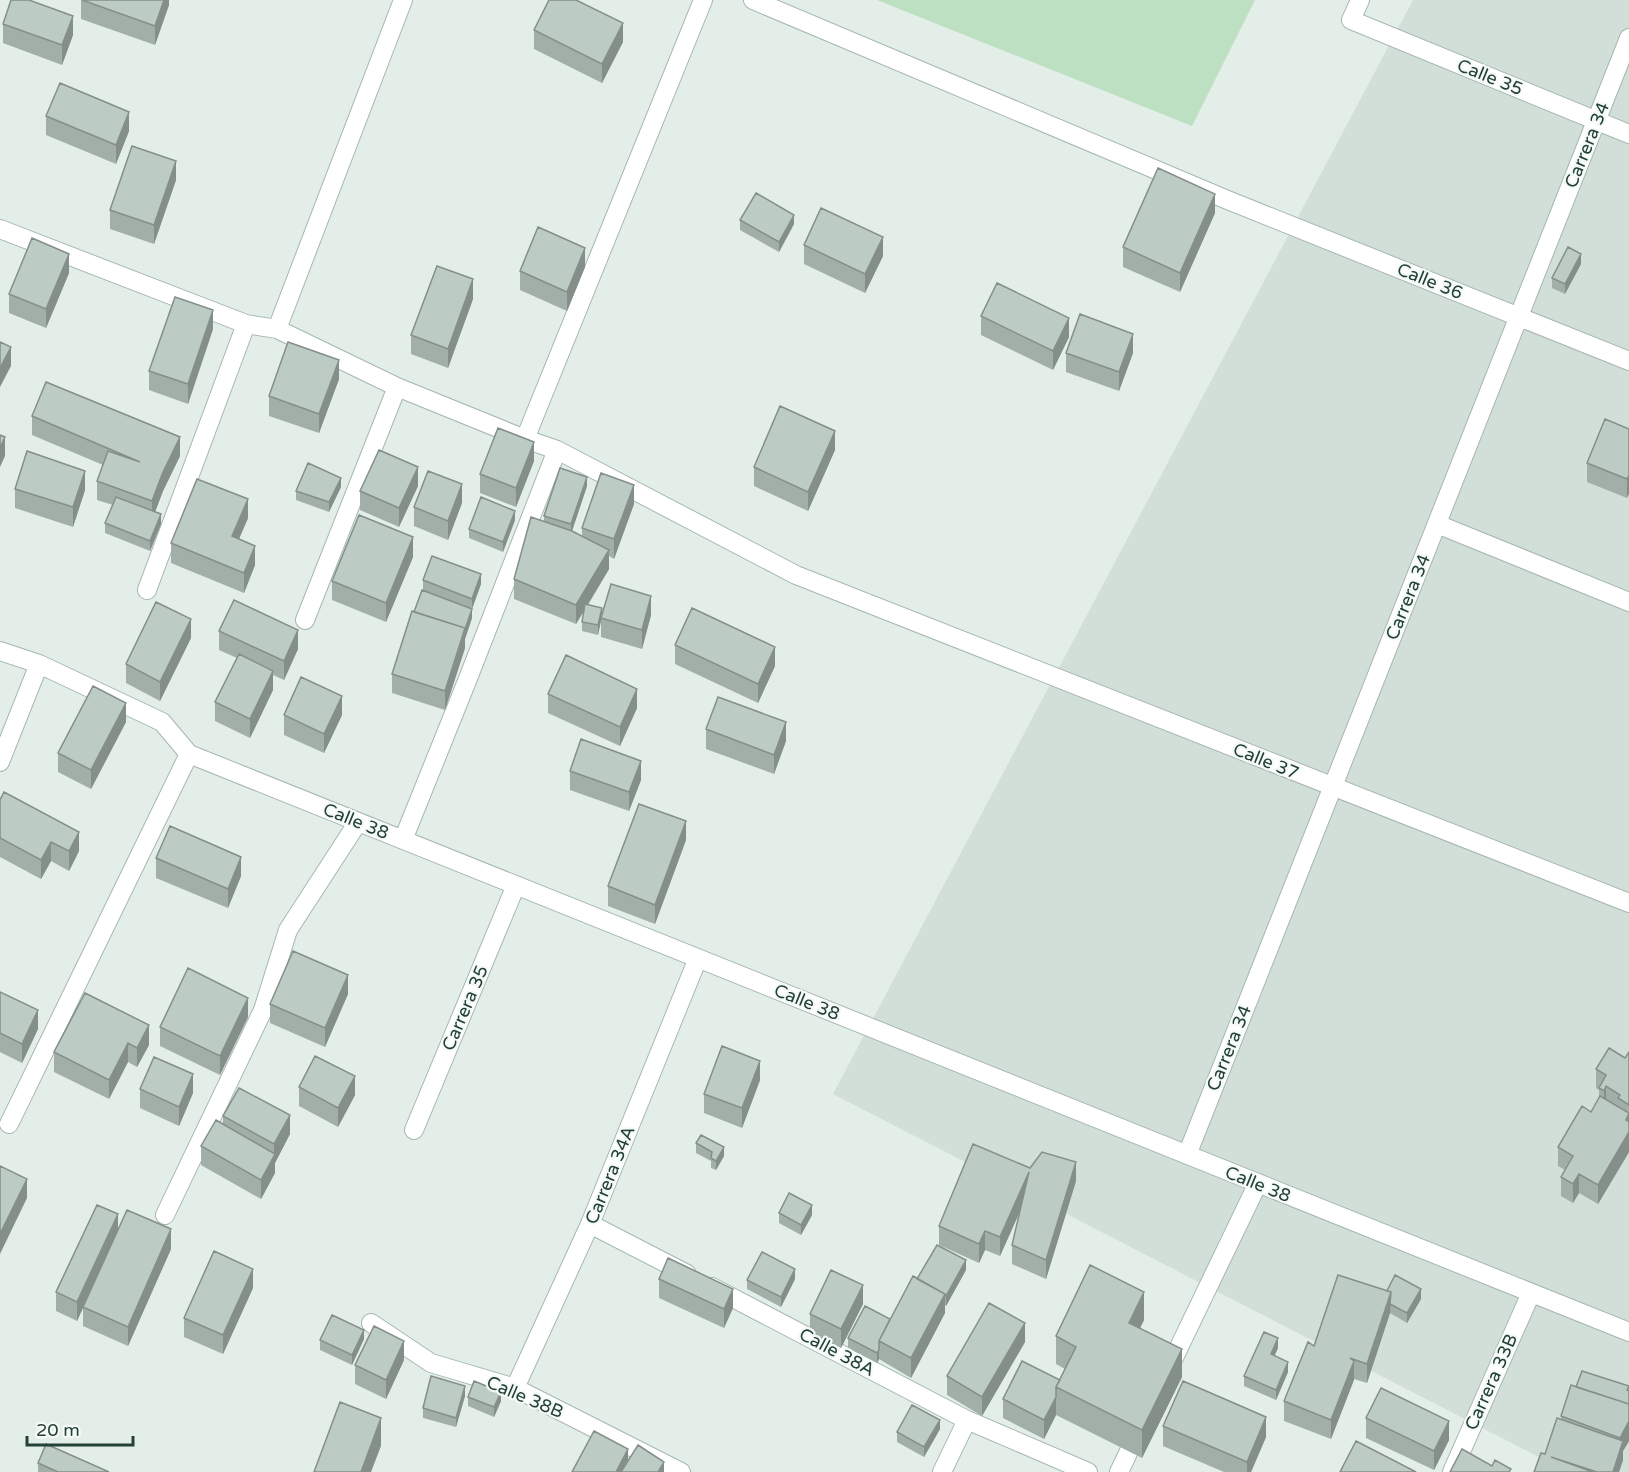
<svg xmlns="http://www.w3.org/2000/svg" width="1629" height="1472" font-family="'Varela Round',sans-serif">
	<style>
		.built { fill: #d2ded8 }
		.green { fill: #bde0c3 }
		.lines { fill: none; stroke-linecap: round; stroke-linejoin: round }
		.minor-casing { stroke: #a6b7b0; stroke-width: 20 }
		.minor { stroke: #fff; stroke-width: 18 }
		.wall { fill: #a2afa9 }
		.shaded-wall { fill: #848f89 }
		.building { fill: #bcccc4; stroke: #848f89; stroke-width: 1.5 }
		.labels { text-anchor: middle; stroke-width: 4.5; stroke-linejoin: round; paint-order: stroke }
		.street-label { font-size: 18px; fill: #234136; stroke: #f5faf7 }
	</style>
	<rect width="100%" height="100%" fill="#e4eee9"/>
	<path class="built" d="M1413,0h216v1472h-61l-735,-378z"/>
	<path class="green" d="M877,0h378l-63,126z"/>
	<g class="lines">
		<g class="minor-casing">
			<path id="minor" d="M753,0l477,201 399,160
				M1360,0l-9,20 278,114
				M0,229l246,95 31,5 120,58 128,52 32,11 239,125 833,328
				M277,329l126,-329
				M525,439l178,-439
				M1437,524l192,78
				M147,590l99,-266
				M305,620l92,-233
				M0,651l39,13 123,58 27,32 1440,578
				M0,762l39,-98
				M403,840l64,-159 90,-231
				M9,1124l180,-370
				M414,1130l102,-245
				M1187,1155l442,-1117
				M165,1215l98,-205 25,-80 70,-108
				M590,1224l97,50
				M712,1287l255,133 121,52
				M371,1323l60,40 84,25 166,84
				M1169,1368l89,-185
				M515,1388l75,-164 108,-266
				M942,1472l25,-52
				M1119,1472l20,-42
				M1452,1472l79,-179"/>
		</g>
		<use href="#minor" class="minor"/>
	</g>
	<path class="wall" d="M81,0h88v5l-14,40 -74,-26z
		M3,24l70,11 -11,30 -59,-22z
		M534,30l89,12 -21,41 -68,-34z
		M46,116l83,15 -13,33 -70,-29z
		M176,180l-22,64 -44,-15v-19z
		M1215,213l-35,79 -57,-25v-20z
		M740,220l54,4 -15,28 -39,-22z
		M804,245l79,11 -18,37 -61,-29z
		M1581,264l-16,30 -13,-6v-10z
		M585,267l-18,44 -47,-21v-19z
		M69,273l-23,55 -37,-15v-19z
		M473,299l-25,69 -37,-14v-19z
		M981,316l88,21 -16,33 -72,-35z
		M213,329l-25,75 -39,-14v-19z
		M1066,353h67l-14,38 -53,-19z
		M339,379l-20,54 -50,-17v-20z
		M32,416l148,40 -17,35 -8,21 6,12 -11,27 -45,-18v-10l8,-18 -16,-5v-19l6,-16 -71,-30z
		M1629,429l-2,69 -40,-16v-19z
		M835,450l-27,61 -54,-25v-19z
		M534,461l-18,46 -36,-14v-19z
		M418,486l-19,41 -39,-17v-19z
		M587,486l-15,45 10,5v-8l52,-24 -20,55 -5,-3v13l-21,36 14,13 49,-3 -9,34 -41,-12v-19l-3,17 -16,-4v-9l2,-11 -8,13 -62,-25v-20l30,-58v-5z
		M341,487l-12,25 -33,-12v-9z
		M15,489l70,1 -12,37 -58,-19z
		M462,503l-14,37 -34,-14v-19z
		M248,518l-9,21 16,26 -11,28 -73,-30v-20z
		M515,520l-12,32 -34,-14v-9z
		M413,557l-27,65 -54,-22v-19z
		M423,580l58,4 -9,25v9l-7,21v9l-20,62 -53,-17v-19l31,-84z
		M219,631l79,18 -14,31 -11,-5v15l-23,48 -35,-17v-19l22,-44 -18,-8z
		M191,638l-31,63 -34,-18v-19z
		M675,645l100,21 -17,37 -83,-39z
		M548,694l89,14 -17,38 -72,-33z
		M284,715h58l-18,38 -40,-18z
		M126,722l-35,67 -33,-17v-19z
		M706,729l80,12 -12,33 -68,-25z
		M570,771l71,9 -12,31 -59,-21z
		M0,800l79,51 -10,20 -18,-10 -10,18 -41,-22z
		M686,840l-31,84 -47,-18v-20z
		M156,858l85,18 -13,32 -72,-30z
		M0,992l38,37 -16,34 -22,-11z
		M348,994l-23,53 -55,-24v-19z
		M248,1017l-28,58 -60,-29v-19z
		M149,1025v20l-12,22 -9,-5 -19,37 -55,-27v-20z
		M1629,1052v100l-31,52 -19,-11 -6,10 -12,-7v-19l4,-7 -7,-4v-19l33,-35 8,-13v-9l-3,-2v-19l29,-11z
		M760,1080l-18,48 -38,-15v-19z
		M299,1087l56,8 -17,32 -39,-21z
		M140,1089l53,4 -14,33 -39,-18z
		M223,1116l67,18 -15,29v10l-14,26 -60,-34v-19l22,-21z
		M696,1143l28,13 -8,14 -5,-2v-7l-15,-8z
		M1030,1168l46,13 -30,98 -34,-15v-19l8,-34 -20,45 -15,-6 -6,13 -40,-18v-19z
		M779,1213l33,2 -11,20 -22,-12z
		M118,1231l53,18 -43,97 -45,-20v-19l-6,14 -21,-10v-19z
		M966,1270l-20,36 -1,-1v8l-34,65 -32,-19 -2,4 -29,-15v-10l42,-19 27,-40z
		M659,1279l74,29 -9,20 -65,-30z
		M795,1279l-14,28 -34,-18v-9z
		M253,1288l-30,66 -39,-17v-19z
		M1387,1291l34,8 -14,24 -17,-10 -23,70 -13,-4 -23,60 -47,-18v-20z
		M863,1304l-22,44 -31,-14v-20z
		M1144,1320l-4,8 42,49 -40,81 -86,-43 -12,24 -41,-21v-19l57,-19 5,-11 -9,-5v-28z
		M364,1339l-12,26 -32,-15v-10z
		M1025,1342l-43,74 -35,-21v-19z
		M1278,1348l-4,8 14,16 -12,28 -32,-14v-10z
		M404,1360l-18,39 -31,-15v-19z
		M1629,1386v55l-6,10v9l-4,12h-85l11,-18 16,-35v-3l15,-29z
		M465,1396l-9,31 -33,-9v-10z
		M468,1397l33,4 -7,16 -26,-11z
		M1366,1418l83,22 -15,30 -68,-32z
		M1163,1426l103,11 -15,35h-27l-61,-26z
		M940,1429l-16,28 -27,-15v-10z
		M38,1463l71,9h-71z"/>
	<path class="shaded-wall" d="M164,0h5v5l-14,40v-19z
		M73,16v19l-11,30v-20z
		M623,23v19l-21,41v-19z
		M129,112v19l-13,33v-19z
		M176,161v19l-22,64v-19z
		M1215,194v19l-35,79v-19z
		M794,215v9l-15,28v-10z
		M883,237v19l-18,37v-19z
		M585,248v19l-18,44v-19z
		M69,254v19l-23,55v-19z
		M1581,254v10l-16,30v-10z
		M473,279v20l-25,69v-19z
		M213,310v19l-25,75v-20z
		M1069,318v19l-16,33v-19z
		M1133,334v19l-14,38v-19z
		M11,347v19l-11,21v-19z
		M339,360v19l-20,54v-19z
		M835,431v19l-27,61v-19z
		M5,437v19l-5,11v-19z
		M180,437v19l-17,35 -11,29v-19l11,-29z
		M534,442v19l-18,46v-19z
		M418,467v19l-19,41v-19z
		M85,471v19l-12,37v-20z
		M1629,475v19l-2,4v-19z
		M587,477v9l-16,48v-10z
		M341,478v9l-12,25v-10z
		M462,484v19l-14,37v-19z
		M634,485v19l-20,55v-20z
		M248,499v19l-16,37v-19z
		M515,511v9l-12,32v-10z
		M161,514v10l-11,27v-10z
		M413,537v20l-27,65v-19z
		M255,546v19l-11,28v-20z
		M609,550v19l-33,55v-19z
		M481,574v10l-9,25v-10z
		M651,596v19l-9,34v-19z
		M602,608v9l-4,18v-10z
		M472,609v9l-7,21v9l-20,62v-19z
		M191,619v19l-31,63v-19z
		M298,630v19l-14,31v-19z
		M775,647v19l-17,37v-19z
		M273,671v19l-23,48v-19z
		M637,689v19l-17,38v-19z
		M342,696v19l-18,38v-19z
		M126,703v19l-35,67v-19z
		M786,722v19l-12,33v-19z
		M641,761v19l-12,31v-19z
		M686,821v19l-31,84v-19z
		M79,832v19l-10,20v-20z
		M51,842v19l-10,18v-19z
		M241,857v19l-13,32v-19z
		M348,975v19l-23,53v-19z
		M248,998v19l-28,58v-19z
		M38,1010v19l-16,34v-19z
		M149,1025v20l-12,22v-19z
		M128,1043v19l-19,37v-19z
		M760,1061v19l-18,48v-20z
		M193,1074v19l-14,33v-19z
		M355,1076v19l-17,32v-19z
		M1606,1086v19l-2,5v-19z
		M290,1115v19l-15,29v10l-14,26v-19l13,-26v-10z
		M1629,1115v37l-31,52v-19z
		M724,1147v9l-8,14v-9z
		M1076,1162v19l-30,98v-19z
		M1029,1172v19l-29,65v-19z
		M1579,1174v19l-6,10v-19z
		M27,1179v19l-27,56v-20z
		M812,1205v10l-11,20v-10z
		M118,1214v20l-41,87v-19z
		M171,1229v20l-43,97v-19z
		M985,1231v19l-6,13v-19z
		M966,1260v10l-20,36v-10z
		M253,1269v19l-30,66v-19z
		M795,1269v10l-14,28v-10z
		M863,1285v19l-22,44v-19z
		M733,1289v19l-9,20v-19z
		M1421,1289v10l-14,24v-10z
		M1144,1292v28l-15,31v-28z
		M1391,1292l-1,21 -23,70v-19z
		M945,1294v19l-34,65v-20z
		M1025,1323v19l-43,74v-19z
		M364,1330v9l-12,26v-10z
		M1278,1338v10l-7,16v-10z
		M404,1341v19l-18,39v-19z
		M1182,1349v28l-40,81v-28z
		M879,1350v9l-2,4v-10z
		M1354,1361v19l-23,59v-19z
		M1288,1362v10l-12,28v-10z
		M465,1386v10l-9,31v-9z
		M501,1392v9l-7,16v-10z
		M1056,1397v18l-12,24v-19z
		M1266,1417v20l-15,35h-4v-10z
		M381,1418v28l-10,26h-10z
		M940,1420v9l-16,28v-10z
		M1449,1421v19l-15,30v-19z
		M1629,1421v20l-6,10v9l-4,12h-6l7,-21v-13z
		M628,1449v19l-2,4h-10z
		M664,1462v10h-6z"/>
	<path class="building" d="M11,0h18l44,16 -11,29 -59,-21z
		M82,0h82l-9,26z
		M549,0h27l47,23 -21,41 -68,-34z
		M60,83l69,29 -13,33 -70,-29z
		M132,146l44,15 -22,64 -44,-15z
		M1158,168l57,26 -35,79 -57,-26z
		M756,193l38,22 -15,27 -39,-22z
		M821,208l62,29 -18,37 -61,-29z
		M538,227l47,21 -18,44 -47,-21z
		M32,238l37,16 -23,55 -37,-15z
		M1568,247l13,7 -16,30 -13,-6z
		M437,266l36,13 -25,70 -37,-14z
		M997,283l72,35 -16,33 -72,-35z
		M175,297l38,13 -25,74 -39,-13z
		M1080,314l53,20 -14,38 -53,-19z
		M0,342l11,5 -11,21z
		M288,342l51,18 -20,54 -50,-18z
		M46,382l134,55 -17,35 -11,29 -55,-20 11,-30 32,11 -108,-46z
		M780,406l55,25 -27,61 -54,-25z
		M1605,419l24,10v46l-2,4 -40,-16z
		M498,428l36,14 -18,46 -36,-14z
		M0,435l5,2 -5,11z
		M379,450l39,17 -19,41 -39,-17z
		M27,451l58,20 -12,36 -58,-18z
		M308,463l33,15 -12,24 -33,-11z
		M560,468l27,9 -16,47 -27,-8z
		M428,471l34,13 -14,37 -34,-14z
		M601,473l33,12 -20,54 -32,-11z
		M197,479l51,20 -16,37 23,10 -11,27 -73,-30z
		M116,497l45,17 -11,27 -45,-18z
		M481,497l34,14 -12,31 -34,-13z
		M359,515l54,22 -27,66 -54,-22z
		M531,517l41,14 37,19 -33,55 -62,-26z
		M432,556l49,18 -9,25 -49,-19z
		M611,584l40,12 -9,34 -41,-12z
		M422,590l50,19 -7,20v-1l-51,-16z
		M234,600l64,30 -14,31 -65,-30z
		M156,602l35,17 -31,63 -34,-18z
		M585,604l17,4 -4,17 -16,-3z
		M692,608l83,39 -17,37 -83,-39z
		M412,611l53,17 -20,63 -53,-17z
		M239,654l34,17 -23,48 -35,-17z
		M566,655l71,34 -17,38 -72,-33z
		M301,677l41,19 -18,38 -40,-19z
		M93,686l33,17 -35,67 -33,-17z
		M718,697l68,25 -12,33 -68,-26z
		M581,739l60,22 -12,31 -59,-21z
		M4,792l75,40 -10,19 -18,-9 -10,18 -41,-22v-38z
		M639,804l47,17 -31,84 -47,-19z
		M170,826l71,31 -13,32 -72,-31z
		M293,951l55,24 -23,53 -55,-24z
		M188,968l60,30 -28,58 -60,-29z
		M0,992l38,18 -16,34 -22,-11z
		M85,993l64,32 -12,23 -9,-5 -19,37 -55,-28z
		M722,1046l38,15 -18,47 -38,-14z
		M1609,1048l16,10 4,-6v53l-11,-7 2,-3 -14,-9 -2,5 -5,-3 7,-13 -10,-6z
		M315,1056l40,20 -17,32 -39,-21z
		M154,1057l39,17 -14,33 -39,-18z
		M239,1088l51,27 -16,29 -51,-28z
		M1600,1096l29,17 -3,7 3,2v10l-31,53 -19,-11 -6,10 -12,-7 12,-21 -15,-9 24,-41 9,6z
		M216,1120l59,34 -14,26 -60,-34z
		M701,1135l23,12 -8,14 -5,-3 1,-6 -16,-9z
		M973,1144l57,24 12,-16 34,10 -30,98 -34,-15 17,-73 -29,65 -15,-6 -6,13 -40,-18z
		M0,1166l27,13 -27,55z
		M789,1193l23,12 -11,20 -22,-12z
		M97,1205l21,9 -41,88 -21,-10z
		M127,1210l44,19 -43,98 -45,-20z
		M937,1245l29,15 -20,36 -1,-2 -28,-15z
		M214,1251l39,18 -30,66 -39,-17z
		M762,1252l33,17 -14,28 -34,-17z
		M668,1258l65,31 -9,20 -65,-30z
		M1090,1265l54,27 -15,31 53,26 -40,81 -86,-43 20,-40 -20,-11z
		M831,1270l32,15 -22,44 -31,-15z
		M1338,1275l53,17 -24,72 -17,-6 4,3 -23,59 -47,-19 24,-59 6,4z
		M1395,1275l26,14 -14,24 -17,-9 1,-12 -4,-1z
		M913,1276l32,18 -34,64 -32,-17z
		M989,1303l36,20 -43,74 -35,-21z
		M865,1306l25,13 -11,22v9l-2,3 -29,-15z
		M332,1315l32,15 -12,25 -32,-15z
		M374,1326l30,15 -18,39 -31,-15z
		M1264,1332l14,6 -7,16 17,8 -12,28 -32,-14z
		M1022,1361l38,19 -4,7v10l-12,23 -41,-21z
		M1582,1371l47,15 -2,4 2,1v13l-53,-17z
		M431,1376l34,10 -9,32 -33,-10z
		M474,1381l27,11 -7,15 -26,-10z
		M1183,1381l83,36 -19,45 -84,-36z
		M1571,1385l58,19v17l-9,17 -59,-22z
		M1381,1388l68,33 -15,30 -68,-33z
		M340,1402l41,16 -20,54h-47z
		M912,1405l28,15 -16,27 -27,-15z
		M1557,1418l66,23 -10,31h-16l-46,-15 42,15h-59l7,-19 4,1z
		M594,1431l34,18 -12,23h-44z
		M1356,1441l60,31h-76z
		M46,1444l63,28h-51l-20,-9z
		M638,1445l26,17 -6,10h-37z
		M1462,1449l30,17 3,-6 16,9 -2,3h-59z"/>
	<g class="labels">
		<g class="street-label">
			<text transform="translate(1490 77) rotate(22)" y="6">Calle 35</text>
			<text transform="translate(1587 145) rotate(-68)" y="6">Carrera 34</text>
			<text transform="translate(1430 281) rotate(22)" y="6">Calle 36</text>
			<text transform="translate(1408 597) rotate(-68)" y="6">Carrera 34</text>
			<text transform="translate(1266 761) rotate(22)" y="6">Calle 37</text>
			<text transform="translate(356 821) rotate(22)" y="6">Calle 38</text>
			<text transform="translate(807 1002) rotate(22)" y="6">Calle 38</text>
			<text transform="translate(465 1008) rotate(-67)" y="6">Carrera 35</text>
			<text transform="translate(1229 1048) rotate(-68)" y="6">Carrera 34</text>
			<text transform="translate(610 1175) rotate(-68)" y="6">Carrera 34A</text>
			<text transform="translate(1258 1184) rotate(22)" y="6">Calle 38</text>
			<text transform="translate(837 1352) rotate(28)" y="6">Calle 38A</text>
			<text transform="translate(1491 1382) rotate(-66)" y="6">Carrera 33B</text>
			<text transform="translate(525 1397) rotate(23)" y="6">Calle 38B</text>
		</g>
	</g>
	<path d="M27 1436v9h106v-9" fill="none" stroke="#234136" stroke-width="3"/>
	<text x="36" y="1436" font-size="18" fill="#234136" stroke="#f5faf7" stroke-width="4.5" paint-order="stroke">20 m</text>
</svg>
